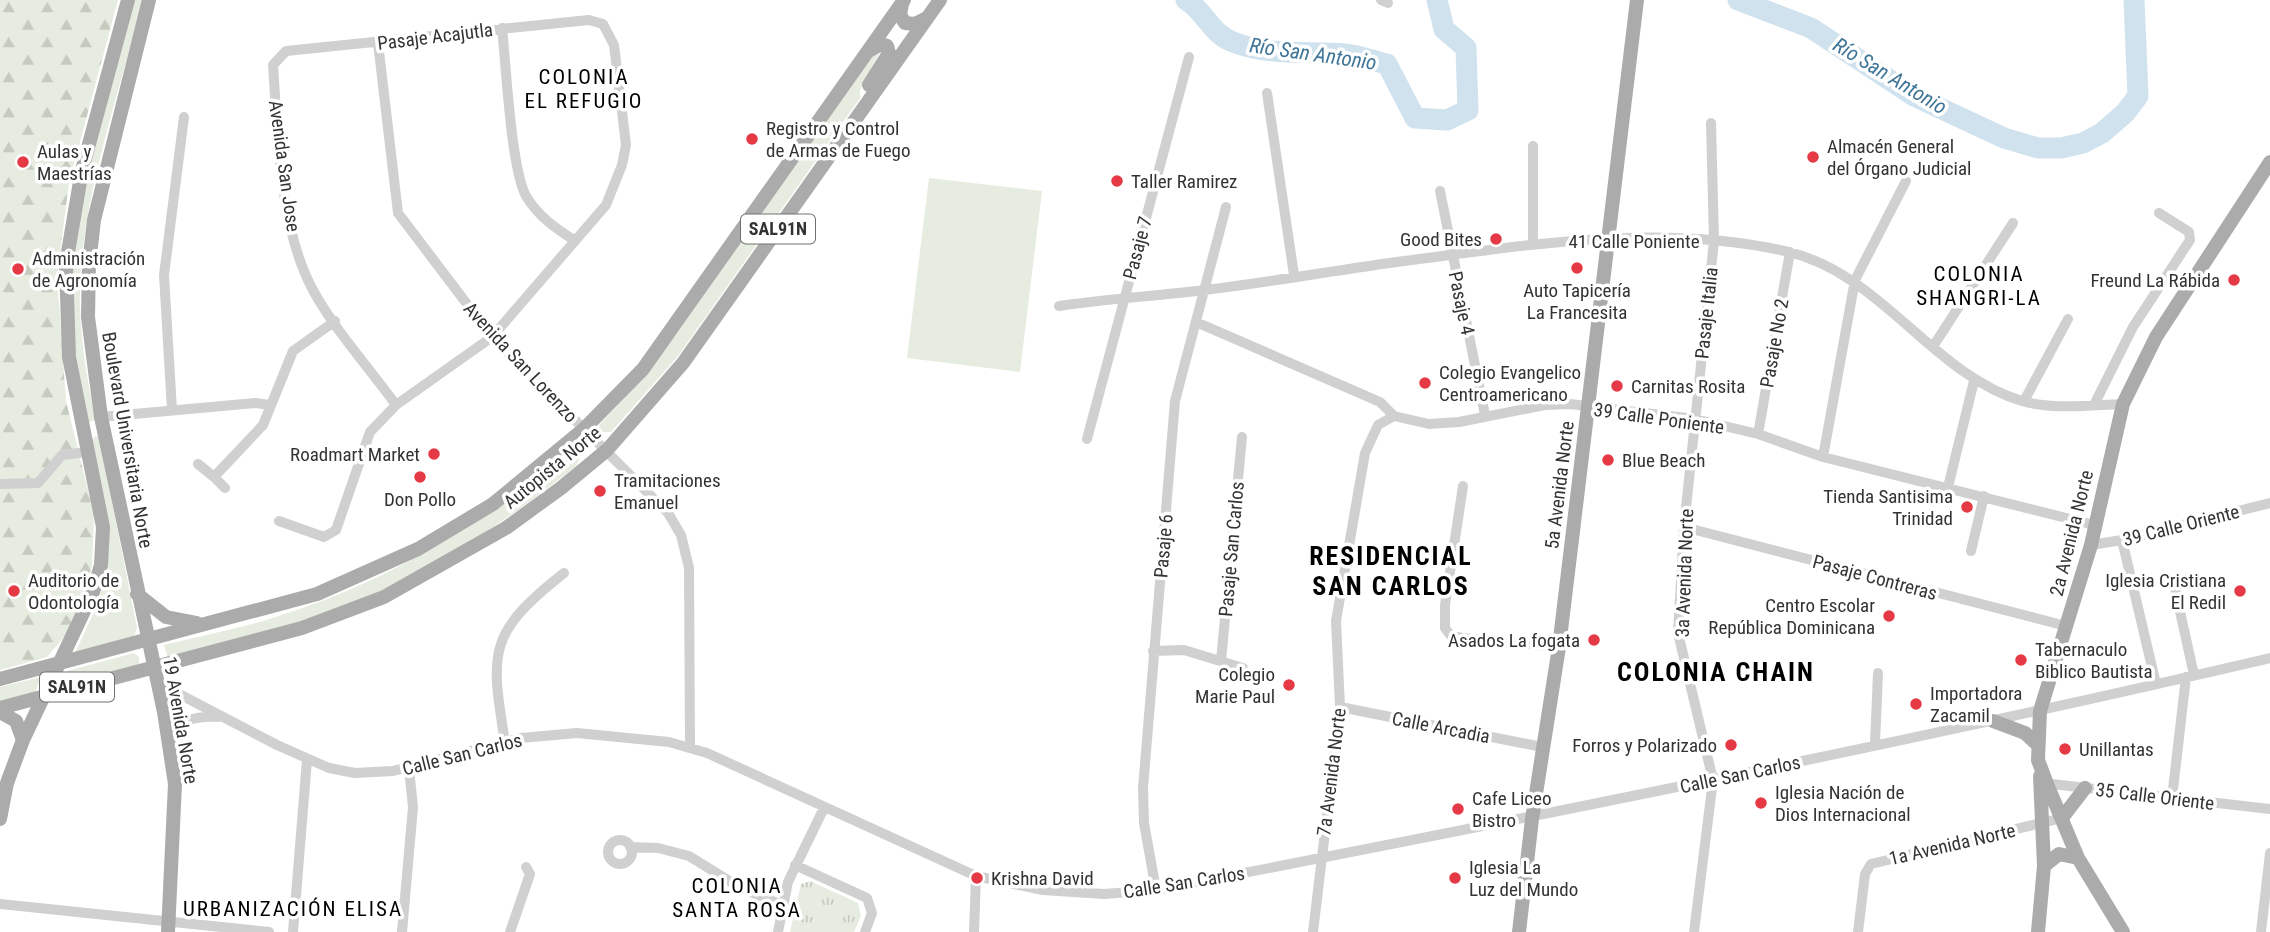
<svg xmlns="http://www.w3.org/2000/svg" width="2270" height="932" font-family="'Roboto Condensed',sans-serif">
	<style>
		.grass { fill: #e6ecdf }
		.forest { fill: url(#forest-firs) }
		.park { fill: url(#park-tufts) }
		.lines { fill: none; stroke-linecap: round; stroke-linejoin: round }
		.river { stroke: #cfe2ee; stroke-width: 21 }
		.minor { stroke: #d0d0d0; stroke-width: 10 }
		.major { stroke: #ababab; stroke-width: 14 }
		.poi-dot { fill: #e63946; stroke: #fff; stroke-width: 2.5 }
		.labels { text-anchor: middle; stroke-width: 7; stroke-linejoin: round; paint-order: stroke }
		.shield { fill: #fff; stroke: #707070; stroke-width: 2 }
		.shield-label { font-size: 18px; font-weight: bold; fill: #333 }
		.street-label { font-size: 19px; fill: #333; stroke: #fff }
		.poi-label { font-size: 19px; fill: #333; stroke: #fff; text-anchor: start }
		.water-label { font-size: 21px; font-style: italic; fill: #3f7597; stroke: #fff }
		.neighbourhood-label { font-size: 21px; letter-spacing: 2px; fill: #000; stroke: #fff }
		.district-label { font-size: 26px; font-weight: bold; letter-spacing: 2px; fill: #000; stroke: #fff }
	</style>
	<defs>
		<pattern id="forest-firs" width="22" height="20" patternUnits="userSpaceOnUse" patternTransform="scale(1.75)"><rect width="22" height="20" fill="#e6ecdf"/><path d="M5 1l3.5 6h-7zM16 11l3.5 6h-7z" fill="#c6cbc0"/></pattern>
		<pattern id="park-tufts" width="24" height="20" patternUnits="userSpaceOnUse" patternTransform="scale(1.75)"><rect width="24" height="20" fill="#e6ecdf"/><path d="M3 7l-1-3M5 7V3M7 7l1-3M15 17l-1-3M17 17v-4M19 17l1-3" fill="none" stroke="#c6cbc0"/></pattern>
	</defs>
	<rect width="100%" height="100%" fill="#fff"/>
	<path class="grass" d="M133,0h10c-23,90 -62,200 -63,292 -1,43 7,85 15,128l-8,3c-8,-40 -15,-80 -16,-121 -2,-93 39,-211 62,-302z
		M880,51l-20,39v8l-182,258 -67,76h-11l-1,-7 38,-40 41,-53 190,-271 7,-8z
		M929,178l113,13 -22,181 -113,-14z
		M95,436l4,1 38,191 -3,9 -59,16 24,-52 9,-41 -16,-119z
		M572,451l10,2 -6,13c-76,60 -160,118 -253,149 -51,17 -104,29 -155,43l-4,-13c39,-10 80,-17 118,-30 109,-35 202,-92 290,-164z
		M134,653l5,4v7l-79,22 7,-15z
		M41,677l-7,18 -34,8v-16z"/>
	<path class="forest" d="M0,0h118l-49,183 -12,94 9,124 28,113 -2,52 -10,35 -18,36 -17,20 -47,13z"/>
	<path class="park" d="M810,881l48,22 3,13 -7,16h-64l11,-48z"/>
	<g class="lines">
		<path class="river" d="M1186,0c19,11 25,34 47,42 35,14 75,9 112,12 14,1 28,7 42,10l28,54 32,2 21,-10 -2,-62 -22,-19 -7,-29
			M1738,0l73,28 103,68 90,42 34,10h23l22,-5 19,-10 23,-20 13,-17 -4,-96"/>
		<path class="minor" d="M1381,0l7,3
			M502,28c4,36 9,141 24,168 12,20 29,32 48,44
			M378,43l20,170 94,124 176,176 13,22 8,33 1,178
			M1267,93l27,182
			M1440,191l45,224
			M1533,244v-98
			M1059,306c48,-7 97,-10 145,-16 67,-8 133,-20 200,-29 126,-16 258,-39 385,-9 94,23 143,122 233,149 32,9 69,4 101,3
			M1196,322l184,80 14,14 35,8 30,-2 86,-17 25,-1 125,15 63,15 65,23 271,68
			M1934,345l79,-122
			M2024,401l44,-82
			M2094,405l39,-78 57,-87 -1,-8 -30,-19
			M172,410l-8,-135 20,-158
			M101,417l154,-14 16,2
			M1758,434l32,-182
			M1087,439l102,-382
			M1823,457l32,-177 51,-99
			M198,464l16,13 49,-52 30,-74 42,-30
			M214,477l11,11
			M0,484l38,-1 24,-28 24,-3
			M1463,486l-18,119v23l6,8 12,2 96,9
			M1948,487l26,-106
			M279,521l45,16 12,-7 34,-98 26,-27 96,-68 114,-132 16,-40 4,-20 -12,-100 -11,-21 -14,-4 -303,31 -13,14c5,71 6,164 41,227 21,38 56,77 82,113
			M1684,527l382,99
			M2122,540l34,144
			M2091,545l31,-5 148,-37
			M1971,551l13,-55
			M2174,584l20,91
			M1153,651l31,-1 59,18
			M1221,661l21,-224
			M158,683l119,62 52,23 26,5 38,-2 128,-33 56,-5 92,9 38,11 269,123 67,14 61,4 52,-4c373,-72 745,-146 1114,-232
			M1340,707l202,40
			M170,742c7,-23 27,-26 48,-25
			M505,742c-15,-91 -17,-109 59,-169
			M1875,744l3,-71
			M2043,783l227,26
			M2172,798l14,-121
			M608 852a12 12 0 1 1 24 0a12 12 0 1 1-24 0Z
			M630,847l28,1 31,8 50,31 43,18
			M795,865l72,33 5,15 -7,19
			M1156,890l-12,-67 -1,-35 32,-387 51,-194
			M0,904l269,28
			M293,932l14,-172
			M402,932l11,-125 -4,-38
			M510,932l20,-58 -4,-7
			M778,932l10,-50 36,-74
			M974,932l2,-56
			M1313,932l27,-225 -4,-86 29,-168 13,-28 16,-9
			M1694,932l19,-152 -35,-147 6,-106 30,-286 -3,-118
			M1858,932l7,-58 6,-10 191,-46
			M2261,932l9,-79"/>
		<path class="major" d="M149,0l-55,220 -5,44 -1,53 13,100 63,295 11,72 -7,148
			M902,4l-2,11 5,8 10,1 12,-6
			M869,85l20,-32 -2,-7 -6,-2 -11,6
			M137,594l29,23 31,6
			M0,679l317,-85 101,-45 75,-45 91,-75 59,-60 261,-369
			M0,708l302,-80 82,-31 122,-69 55,-40 46,-38 76,-87 257,-363
			M0,712l16,9 7,19
			M1993,721l32,12 13,12
			M2062,818l23,-30
			M0,819l7,-36 16,-43 70,-148 8,-27 2,-38 -34,-170 -3,-93 16,-94 46,-170
			M2044,866l15,-12 19,4
			M1519,932l13,-113 27,-172 78,-647
			M2038,932l6,-66 -4,-90
			M2123,932l-45,-74 -31,-74 -9,-24 2,-49 51,-166 32,-141 33,-67 114,-175"/>
	</g>
	<g class="poi-dot">
		<circle cx="752" cy="139" r="7"/>
		<circle cx="1813" cy="157" r="7"/>
		<circle cx="23" cy="162" r="7"/>
		<circle cx="1117" cy="181" r="7"/>
		<circle cx="1496" cy="239" r="7"/>
		<circle cx="1577" cy="268" r="7"/>
		<circle cx="18" cy="269" r="7"/>
		<circle cx="2234" cy="280" r="7"/>
		<circle cx="1425" cy="383" r="7"/>
		<circle cx="1617" cy="386" r="7"/>
		<circle cx="434" cy="454" r="7"/>
		<circle cx="1608" cy="460" r="7"/>
		<circle cx="420" cy="477" r="7"/>
		<circle cx="600" cy="491" r="7"/>
		<circle cx="1967" cy="507" r="7"/>
		<circle cx="14" cy="591" r="7"/>
		<circle cx="2240" cy="591" r="7"/>
		<circle cx="1889" cy="616" r="7"/>
		<circle cx="1594" cy="640" r="7"/>
		<circle cx="2021" cy="660" r="7"/>
		<circle cx="1289" cy="685" r="7"/>
		<circle cx="1916" cy="704" r="7"/>
		<circle cx="1731" cy="745" r="7"/>
		<circle cx="2065" cy="749" r="7"/>
		<circle cx="1761" cy="803" r="7"/>
		<circle cx="1458" cy="809" r="7"/>
		<circle cx="977" cy="878" r="7"/>
		<circle cx="1455" cy="878" r="7"/>
	</g>
	<g class="labels">
		<g class="shield">
			<rect x="741" y="214.5" width="74" height="29" rx="5"/>
			<rect x="40" y="672.5" width="74" height="29" rx="5"/>
		</g>
		<g class="shield-label">
			<text x="778" y="235">SAL91N</text>
			<text x="77" y="693">SAL91N</text>
		</g>
		<g class="street-label">
			<text transform="translate(435 36) rotate(-7)" y="7">Pasaje Acajutla</text>
			<text transform="translate(285 166) rotate(82)" y="7">Avenida San Jose</text>
			<text x="1634" y="248">41 Calle Poniente</text>
			<text transform="translate(1137 248) rotate(-75)" y="7">Pasaje 7</text>
			<text transform="translate(1462 303) rotate(78)" y="7">Pasaje 4</text>
			<text transform="translate(1706 313) rotate(-84)" y="7">Pasaje Italia</text>
			<text transform="translate(1774 343) rotate(-80)" y="7">Pasaje No 2</text>
			<text transform="translate(521 362) rotate(47)" y="7">Avenida San Lorenzo</text>
			<text transform="translate(1659 418) rotate(8)" y="7">39 Calle Poniente</text>
			<text transform="translate(128 440) rotate(80)" y="7">Boulevard Universitaria Norte</text>
			<text transform="translate(552 467) rotate(-39)" y="7">Autopista Norte</text>
			<text transform="translate(1559 485) rotate(-83)" y="7">5a Avenida Norte</text>
			<text transform="translate(2181 525) rotate(-14)" y="7">39 Calle Oriente</text>
			<text transform="translate(2071 533) rotate(-76)" y="7">2a Avenida Norte</text>
			<text transform="translate(1163 546) rotate(-85)" y="7">Pasaje 6</text>
			<text transform="translate(1231 549) rotate(-85)" y="7">Pasaje San Carlos</text>
			<text transform="translate(1684 573) rotate(-88)" y="7">3a Avenida Norte</text>
			<text transform="translate(1875 577) rotate(15)" y="7">Pasaje Contreras</text>
			<text transform="translate(181 720) rotate(80)" y="7">19 Avenida Norte</text>
			<text transform="translate(1441 727) rotate(11)" y="7">Calle Arcadia</text>
			<text transform="translate(462 754) rotate(-14)" y="7">Calle San Carlos</text>
			<text transform="translate(1331 772) rotate(-83)" y="7">7a Avenida Norte</text>
			<text transform="translate(1740 774) rotate(-12)" y="7">Calle San Carlos</text>
			<text transform="translate(2155 796) rotate(7)" y="7">35 Calle Oriente</text>
			<text transform="translate(1952 844) rotate(-13)" y="7">1a Avenida Norte</text>
			<text transform="translate(1184 882) rotate(-9)" y="7">Calle San Carlos</text>
		</g>
		<g class="poi-label">
			<text x="766" y="135">Registro y Control<tspan x="766" dy="22">de Armas de Fuego</tspan></text>
			<text x="1827" y="153">Almacén General<tspan x="1827" dy="22">del Órgano Judicial</tspan></text>
			<text x="37" y="158">Aulas y<tspan x="37" dy="22">Maestrías</tspan></text>
			<text x="1131" y="188">Taller Ramirez</text>
			<text x="1482" y="246" text-anchor="end">Good Bites</text>
			<text x="32" y="265">Administración<tspan x="32" dy="22">de Agronomía</tspan></text>
			<text x="2220" y="287" text-anchor="end">Freund La Rábida</text>
			<text x="1577" y="297" text-anchor="middle">Auto Tapicería<tspan x="1577" dy="22">La Francesita</tspan></text>
			<text x="1439" y="379">Colegio Evangelico<tspan x="1439" dy="22">Centroamericano</tspan></text>
			<text x="1631" y="393">Carnitas Rosita</text>
			<text x="420" y="461" text-anchor="end">Roadmart Market</text>
			<text x="1622" y="467">Blue Beach</text>
			<text x="614" y="487">Tramitaciones<tspan x="614" dy="22">Emanuel</tspan></text>
			<text x="1953" y="503" text-anchor="end">Tienda Santisima<tspan x="1953" dy="22">Trinidad</tspan></text>
			<text x="420" y="506" text-anchor="middle">Don Pollo</text>
			<text x="28" y="587">Auditorio de<tspan x="28" dy="22">Odontología</tspan></text>
			<text x="2226" y="587" text-anchor="end">Iglesia Cristiana<tspan x="2226" dy="22">El Redil</tspan></text>
			<text x="1875" y="612" text-anchor="end">Centro Escolar<tspan x="1875" dy="22">República Dominicana</tspan></text>
			<text x="1580" y="647" text-anchor="end">Asados La fogata</text>
			<text x="2035" y="656">Tabernaculo<tspan x="2035" dy="22">Biblico Bautista</tspan></text>
			<text x="1275" y="681" text-anchor="end">Colegio<tspan x="1275" dy="22">Marie Paul</tspan></text>
			<text x="1930" y="700">Importadora<tspan x="1930" dy="22">Zacamil</tspan></text>
			<text x="1717" y="752" text-anchor="end">Forros y Polarizado</text>
			<text x="2079" y="756">Unillantas</text>
			<text x="1775" y="799">Iglesia Nación de<tspan x="1775" dy="22">Dios Internacional</tspan></text>
			<text x="1472" y="805">Cafe Liceo<tspan x="1472" dy="22">Bistro</tspan></text>
			<text x="1469" y="874">Iglesia La<tspan x="1469" dy="22">Luz del Mundo</tspan></text>
			<text x="991" y="885">Krishna David</text>
		</g>
		<g class="water-label">
			<text transform="translate(1313 54) rotate(8)" y="7">Río San Antonio</text>
			<text transform="translate(1890 76) rotate(31)" y="7">Río San Antonio</text>
		</g>
		<g class="neighbourhood-label">
			<text x="584" y="84">COLONIA<tspan x="584" dy="24">EL REFUGIO</tspan></text>
			<text x="1979" y="281">COLONIA<tspan x="1979" dy="24">SHANGRI-LA</tspan></text>
			<text x="737" y="893">COLONIA<tspan x="737" dy="24">SANTA ROSA</tspan></text>
			<text x="293" y="916">URBANIZACIÓN ELISA</text>
		</g>
		<g class="district-label">
			<text x="1391" y="565">RESIDENCIAL<tspan x="1391" dy="30">SAN CARLOS</tspan></text>
			<text x="1716" y="681">COLONIA CHAIN</text>
		</g>
	</g>
</svg>
